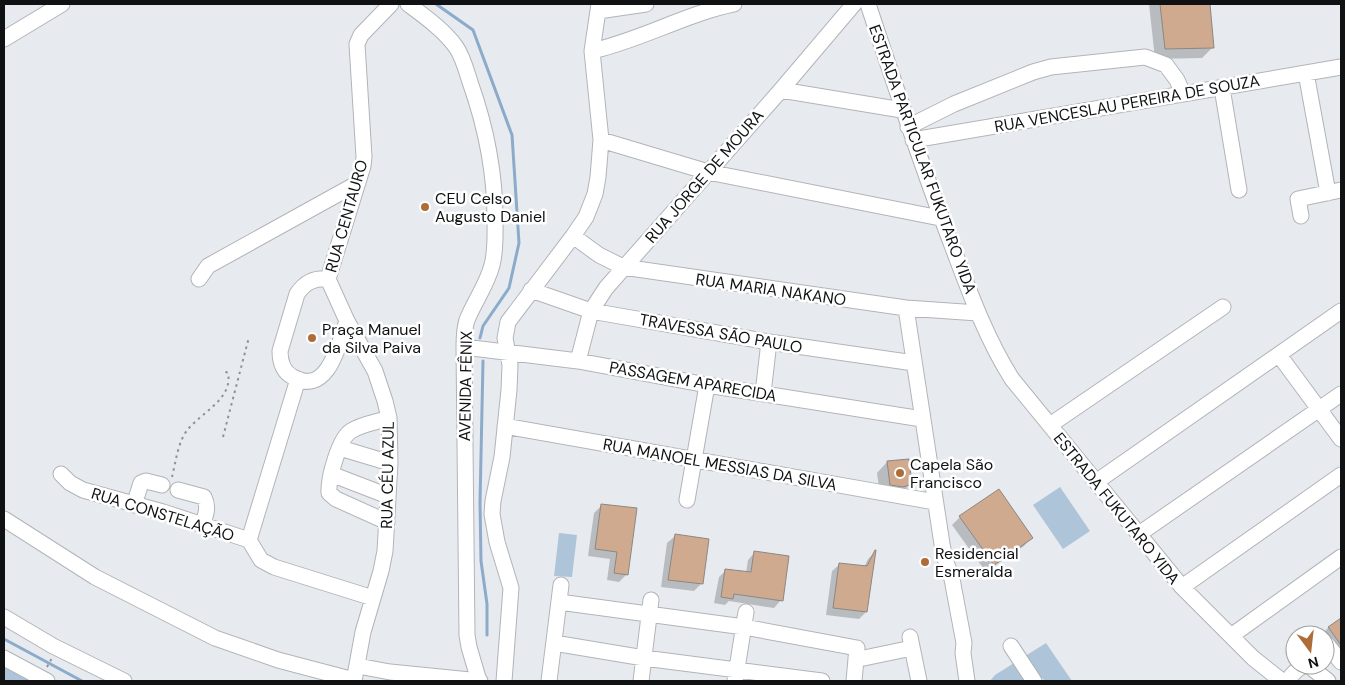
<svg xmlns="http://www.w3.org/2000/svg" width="1345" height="685" font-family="'DM Sans',sans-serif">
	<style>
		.green { fill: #aec4d9 }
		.shadow { fill: #0003 }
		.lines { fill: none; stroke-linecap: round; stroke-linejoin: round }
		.stream { stroke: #8cabca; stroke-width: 3 }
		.building { fill: #cfaa8f; stroke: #8c8784 }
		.minor-casing { stroke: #b1b4b8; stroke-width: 17 }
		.path { stroke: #8f9295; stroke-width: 2; stroke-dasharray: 2.5 4; stroke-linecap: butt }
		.minor { stroke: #fff; stroke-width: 15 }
		.poi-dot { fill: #ae6d38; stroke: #fff; stroke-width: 2 }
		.labels { text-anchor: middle; stroke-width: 5; stroke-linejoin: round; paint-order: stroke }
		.street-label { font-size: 16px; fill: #0f1112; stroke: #fff }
		.poi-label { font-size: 16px; fill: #0f1112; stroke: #fff; text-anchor: start }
	</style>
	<rect width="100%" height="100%" fill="#e7ebef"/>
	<path class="green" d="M1060,487l30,44 -27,18 -30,-44z
		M559,533l18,2 -5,42 -18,-1z
		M1046,643l26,38h-27l-3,-3 -1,3h-51l5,-6z
		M4,665l29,16h-29z"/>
	<path class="shadow" d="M1149,4h59l5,43 -11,11 -47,1z
		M887,462l24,22 -11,10 -20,1 -3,-22z
		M999,491l32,47 -7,8 -38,26 -34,-47 8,-8z
		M602,505l25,69 -8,8 -12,-2 3,-21 -22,-3 6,-43z
		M675,536l26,48 -7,7 -33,-4 6,-44z
		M755,552l26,48 -7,8 -45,-7 -4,4 -11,-2 5,-26 7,-7 20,3 2,-13z
		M875,552l-9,60 -7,7 -33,-4 6,-44 8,-7 24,3 4,-8z
		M1341,619v44l-16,-28h-4l7,-7z"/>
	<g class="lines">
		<path class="stream" d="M436,4l37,26 39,105 7,108 -10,45 -26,38 -3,12
			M483,361l-3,142 1,58 6,43v31
			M4,639l78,42"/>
	</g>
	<path class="building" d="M1160,4h50l4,44 -49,1z
		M909,459l3,25 -9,3 -13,-2 -3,-24z
		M999,489l34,49 -39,27 -35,-49z
		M601,504l36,4 -9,67 -14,-2 3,-21 -22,-3z
		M675,534l34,5 -6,45 -35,-4z
		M875,550h1l-9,62 -34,-4 6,-45 28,3z
		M754,551l35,5 -6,45 -49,-7 -1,5 -12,-2 4,-28 26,3z
		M1341,618v27l-13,-18z"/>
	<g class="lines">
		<g class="minor-casing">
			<path id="minor" d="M408,4c16,12 36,26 48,43 7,10 10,23 14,35 16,45 25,89 25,137 0,15 1,31 -3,46 -5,20 -18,37 -25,55 -3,9 -3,18 -3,27l3,288 2,12 10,34
				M868,4c27,82 54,163 85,244 17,45 33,90 59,131l170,208 71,71 29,23
				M598,11l48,-7
				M4,39l58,-35
				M592,51c49,-11 93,-37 142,-47
				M1306,73l22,120
				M1222,88l17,102
				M781,90l121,20
				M908,127l46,-23 79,-32 18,-5 94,-10 21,8 11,15 6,14
				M601,140l107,32 232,46
				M913,140l428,-73
				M1301,216l-3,-17 43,-9
				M573,236l26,19 24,12 283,41 72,5
				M199,279l9,-13 150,-83
				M328,279l19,42 28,50 10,30 4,17 1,45 -5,88 -4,20 -18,61 -9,49
				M328,279l35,-113 1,-9 -7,-113 4,-9 30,-31
				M328,279c-14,-1 -23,3 -31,15l-17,57c0,11 3,21 13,26 35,20 46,-34 54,-56
				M531,290l60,21 178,31 145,21
				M906,308l36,236 3,15 7,20 12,64 -1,10 4,28
				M464,347l114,14 129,24 215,34
				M1279,355l62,84
				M578,361l13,-50 15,-23 175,-198 73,-86
				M763,393l6,-51
				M1050,425l173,-118
				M505,426l430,76
				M340,448l50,15
				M61,474l9,9 13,7 80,22 86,28 12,20 13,7 99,31
				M331,474l57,22
				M1096,482l245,-171
				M178,490l26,7c5,10 2,18 -2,28
				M687,500l20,-115
				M134,505l7,-22 5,-2 16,4
				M4,519l91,58 120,61 63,22 76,20
				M387,522l-51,-23 -7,-6c-1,-14 10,-55 22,-62 10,-7 26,-9 38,-13
				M1139,534l202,-140
				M249,540l49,-161
				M1182,587l159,-112
				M559,602l185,25 113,21
				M4,617l49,29 71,35
				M1231,636l110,-79
				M910,637l9,44
				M1325,642l16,20
				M554,643l90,15 178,23
				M1011,646l23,35
				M856,657l8,1 48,-10
				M4,658l43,23
				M358,666l32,6 90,9
				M504,681l7,-93 -14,-46 -5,-28 1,-13 9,-44 7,-67 1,-25 -5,-27 3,-16 65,-86 13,-19 9,-23 3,-17 3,-37 -9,-89 7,-47
				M549,681l12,-96
				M641,681l10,-81
				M735,681l11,-69
				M854,681l3,-33
				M1287,681c6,-7 11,-15 21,-16l20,16"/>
		</g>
		<path class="path" d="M223,437l26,-100
			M172,477c4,-16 6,-37 17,-49 14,-16 44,-30 39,-55l-6,-3
			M47,667l5,-9"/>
		<use href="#minor" class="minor"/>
	</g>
	<g class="poi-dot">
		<circle cx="425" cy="207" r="5"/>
		<circle cx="312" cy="338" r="5"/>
		<circle cx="900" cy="473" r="5"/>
		<circle cx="925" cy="562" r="5"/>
	</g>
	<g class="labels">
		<g class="street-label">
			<text transform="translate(1127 103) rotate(-10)" y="6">RUA VENCESLAU PEREIRA DE SOUZA</text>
			<text transform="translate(923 159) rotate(70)" y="6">ESTRADA PARTICULAR FUKUTARO YIDA</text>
			<text transform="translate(704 176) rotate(-49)" y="6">RUA JORGE DE MOURA</text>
			<text transform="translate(346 216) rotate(-74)" y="6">RUA CENTAURO</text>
			<text transform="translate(771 289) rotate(8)" y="6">RUA MARIA NAKANO</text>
			<text transform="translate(721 333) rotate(10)" y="6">TRAVESSA SÃO PAULO</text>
			<text transform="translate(693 381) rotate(10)" y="6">PASSAGEM APARECIDA</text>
			<text transform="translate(465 386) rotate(-89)" y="6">AVENIDA FÊNIX</text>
			<text transform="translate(720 464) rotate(10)" y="6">RUA MANOEL MESSIAS DA SILVA</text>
			<text transform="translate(387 475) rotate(-89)" y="6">RUA CÉU AZUL</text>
			<text transform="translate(1117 508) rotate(51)" y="6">ESTRADA FUKUTARO YIDA</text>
			<text transform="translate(163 514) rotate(17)" y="6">RUA CONSTELAÇÃO</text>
		</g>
		<g class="poi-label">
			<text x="435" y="204">CEU Celso<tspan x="435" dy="18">Augusto Daniel</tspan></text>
			<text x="322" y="335">Praça Manuel<tspan x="322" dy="18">da Silva Paiva</tspan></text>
			<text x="910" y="470">Capela São<tspan x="910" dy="18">Francisco</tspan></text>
			<text x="935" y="559">Residencial<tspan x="935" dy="18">Esmeralda</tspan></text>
		</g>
	</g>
	<rect width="1345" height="685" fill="none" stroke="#0f1112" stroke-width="10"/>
	<g transform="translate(1310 650) rotate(165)"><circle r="24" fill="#ffffff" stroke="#9fa0a0"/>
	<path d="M0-4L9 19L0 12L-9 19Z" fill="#ae6d38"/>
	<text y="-8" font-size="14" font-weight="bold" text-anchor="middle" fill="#0f1112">N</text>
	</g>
</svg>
